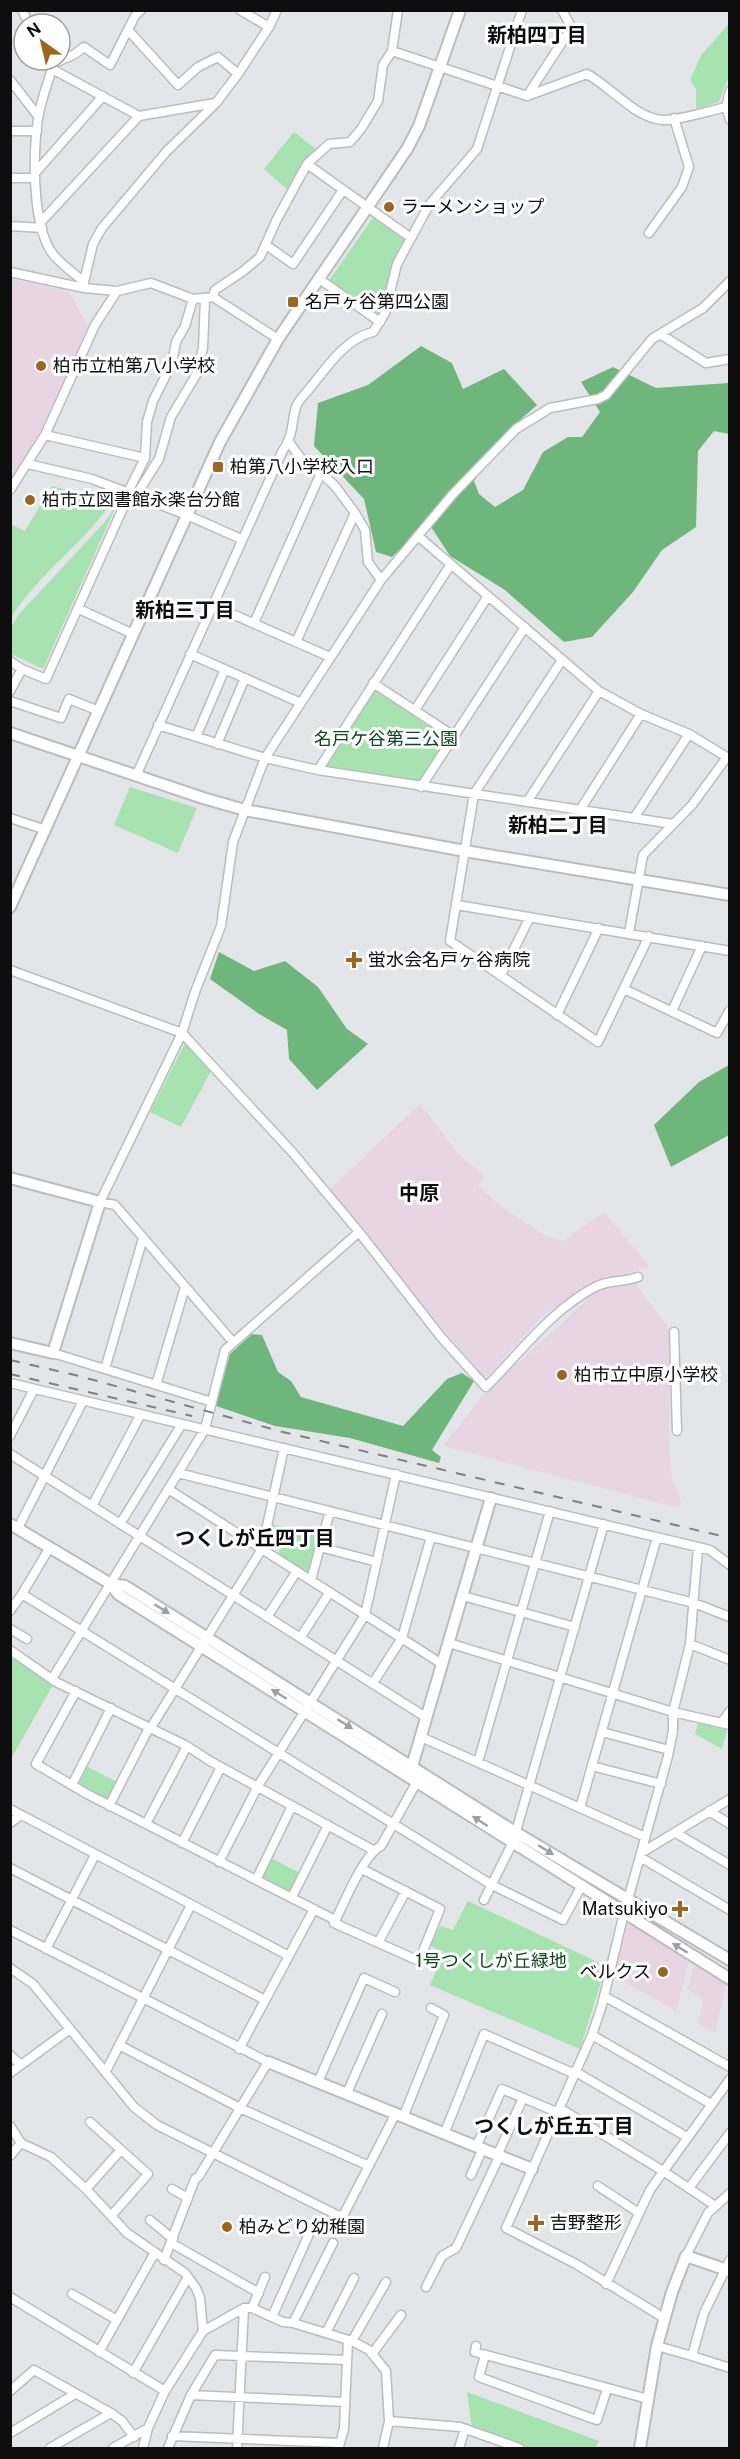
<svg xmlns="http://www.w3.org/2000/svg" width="740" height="2459" font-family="'Public Sans','Noto Sans JP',sans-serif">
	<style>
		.commercial { fill: #e8d5e4 }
		.green { fill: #a7e2b1 }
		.forest { fill: #6fb67d }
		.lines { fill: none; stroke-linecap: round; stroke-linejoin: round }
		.minor-casing { stroke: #bbbcbf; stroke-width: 11 }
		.tertiary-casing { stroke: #bbbcbf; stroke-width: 14 }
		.minor { stroke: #fff; stroke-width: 8 }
		.tertiary { stroke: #fff; stroke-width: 10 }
		.rail { stroke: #7f8082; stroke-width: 2; stroke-dasharray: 10 10; stroke-linecap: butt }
		.oneway { fill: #9f9f9f }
		.poi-dot { fill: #9c6520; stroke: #fff; stroke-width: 2 }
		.labels { text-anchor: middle; stroke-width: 6; stroke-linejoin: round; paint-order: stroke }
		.poi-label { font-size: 18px; fill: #0e0e0f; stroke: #fff; text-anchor: start }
		.park-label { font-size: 18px; fill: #0f441f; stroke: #fff }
		.neighbourhood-label { font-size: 20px; font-weight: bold; fill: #0e0e0f; stroke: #fff }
	</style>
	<rect width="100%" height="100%" fill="#e4e5e8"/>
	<path class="commercial" d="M11,278l58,14 20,35 -48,106 -29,45z
		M420,1104l39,51 25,20 -6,11 24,21 44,29 17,5 41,-29 46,55 -55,14 -49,32 -61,65 -85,-100 -71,-88z
		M635,1283l35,47 -1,109 3,42 8,17 1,7 -7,2 -231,-61 41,-52 116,-106z
		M630,1922l60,36 -14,53 -63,-35 13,-52z
		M695,1961l32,20 -12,52 -17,-9 5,-26 -16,-8z"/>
	<path class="green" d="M728,25l1,51 -10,26 -23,7v-20l-6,-9 11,-25z
		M294,132l23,18 -18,20 -11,20 -24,-21z
		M374,216l30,21 1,4 -12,22 -12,50 -5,3 -48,-34z
		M52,486l60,16c-29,42 -76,74 -101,116v-94l14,7z
		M117,504l-73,163 -3,1 -30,-14v-27l8,-13 85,-91z
		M377,690l70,46v3l-26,41 -4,2 -90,-14 -1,-5 47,-72z
		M130,787l67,21 -19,45 -64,-28z
		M185,1043l26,28 -30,56 -31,-15z
		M270,1524l50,10 -10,39 -3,1 -29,-19 4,-12 -14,-4z
		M12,1659h5l36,26 -42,74z
		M698,1723l29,7 -5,19 -27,-15z
		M86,1766l31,16 -8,16 -4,1 -25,-15 -1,-4z
		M271,1858l29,15 -8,17 -4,2 -25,-13 -1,-4z
		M468,1901l138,65 -26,83 -150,-64 14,-33 -14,-6 10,-20 13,4z
		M467,2392l132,49 -3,7h-67l-57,-21z"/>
	<path class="forest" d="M421,346l31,17 11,26 41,-20 33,36 -25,22 -38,54 5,13 16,13 28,-17 20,-38 25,-15h14l18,-25 -19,-30 32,-15 43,21 73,-5v51l-15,-3 -16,20 -2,76 -34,23 -29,42 -41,45 -28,5 -59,-52 -55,-34 -22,-34 -36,35 -16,-5 -12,-53 -50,-53 4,-43 50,-18z
		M219,952l35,19 31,-10 33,26 29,42 21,15 -51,46 -28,-31 -2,-29 -28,-16 -49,-35z
		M729,1065v70l-58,32 -17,-42 45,-43z
		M252,1334l10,1 16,37 13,9 10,16 102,29 44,-47 15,-6 12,8 -42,69 9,7 -2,6 -89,-25 -75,-12 -59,-20 14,-52z"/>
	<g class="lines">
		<g class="minor-casing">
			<path id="minor" d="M22,10l7,14
				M240,10l29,17
				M128,30l50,55 20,-18 20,-10 20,17
				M392,51l135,45 60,-22c23,12 48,44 75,46 17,1 46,-9 64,-13l4,-16
				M49,64l3,5 87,47
				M50,65l25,-11 9,-7 26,18 25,-49 6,-6
				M52,69c-5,16 -11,32 -14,49 -5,35 -6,101 12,132 7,12 23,22 34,32v2
				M10,80l28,36
				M527,96l41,-63 3,-6 -9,-17
				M726,107l4,13
				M10,131h27
				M307,164l104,74
				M35,173l68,-77
				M10,178h25
				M40,223l99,-107 76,-13
				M10,226l32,2
				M649,233l33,-46 7,-20 -15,-49
				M266,245l27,19 50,-74
				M10,272l74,16 33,3 34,-8 42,16 20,-2 65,42
				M318,278l62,44
				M84,282l9,-38 9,-16 64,-76 50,-49 22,-29 31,-47 8,-17
				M213,297l2,-7 27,-18 18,-15 16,-36 31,-57 22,-20 21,-2 11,-13 17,-28 5,-36 9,-14 6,-41
				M660,334l43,-26 27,-27
				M45,435l100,23
				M289,442l16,22 16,9 14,13 20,27 10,17 3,32 13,18
				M28,464l64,15 95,36 54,24
				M10,490l35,-55 50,-110 22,-34
				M127,494l18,-36 2,-36 6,-21 19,-38 4,-21 9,-16 8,-27
				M419,537l180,154 42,23 48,20 41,25
				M212,605l118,52
				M79,609l54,25
				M254,623l67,-150
				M296,642l59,-129
				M190,654l111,49
				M562,660l-88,134 -24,147 148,101 51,-106
				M10,661l12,8 24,10 77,-171 12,-11 24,-38 12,-42 25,-42 7,-27 2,-50
				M373,683l81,53
				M10,691l12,-22
				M10,701l51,17 8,-19 30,12
				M415,710l73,-114
				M158,725l107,33 53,12 355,54
				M196,737l29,-68
				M217,744l28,-66
				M318,770l133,-206
				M136,776l146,-324c12,-17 9,-28 14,-45 2,-7 10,-13 14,-19 17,-21 36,-50 63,-56l12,-19 12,-49 32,-59 48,-56 45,-139
				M421,787l104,-160
				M527,802l72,-111
				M580,810l61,-96
				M10,818l36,12
				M634,818l55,-84
				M457,905l273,46
				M629,933l14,-78 49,-50 35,-48
				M10,970l172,63 111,120 66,79 82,105 45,50c34,-34 67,-79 111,-101 12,-6 28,-4 41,-9
				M501,975l29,-58
				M624,989l93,44 13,-23
				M672,1011l30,-65
				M557,1015l42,-87
				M674,1332l3,99
				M233,1342l-118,-137 -15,-3 82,-169 13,-41 26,-66 12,-84 32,-84 116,-178 72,-86 63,-65 34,-21 48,-9 8,-4 46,-56 8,-5 46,29 24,-4
				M53,1353l159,49
				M105,1369l38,-131
				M10,1383l688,164 12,3 20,15
				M156,1385l29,-98
				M10,1436l24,-47
				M10,1454l417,264
				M178,1473l516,130 36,14
				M168,1489l274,175
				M92,1506l49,-92
				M120,1524l62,-100
				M18,1528l65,-127
				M50,1547l-28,47 470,291 71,35 19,-35
				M320,1547l57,15
				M311,1580l19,-69
				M463,1596l112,31
				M10,1611l12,-17
				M267,1617l30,-46
				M10,1629l17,10
				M300,1638l30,-46
				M449,1643l224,69 57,13
				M690,1644l40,16
				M10,1650l46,32 131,64 23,15 163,89
				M52,1679l153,-250 20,-79 134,-118
				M373,1683l29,-45 29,-101
				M76,1691l-40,73 51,30 248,126
				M721,1723l9,-12
				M150,1729l112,-180 22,-101
				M602,1732l67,18
				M421,1737l224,100
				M478,1762l72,-251
				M592,1766l69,18
				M72,1785l39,-77
				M109,1806l40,-78
				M580,1808l77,-271
				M10,1809l279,147
				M709,1811l21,13
				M10,1823l11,-8
				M146,1824l41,-78
				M676,1833l54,32
				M182,1843l39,-76
				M641,1853l89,-54
				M640,1857l90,53
				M219,1862l39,-76 107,-171 31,-141
				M10,1868l255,132
				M362,1869l78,40 -21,52 -85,-38c10,-19 29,-68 47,-77l38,-68
				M256,1880l36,-74
				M292,1897l36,-72
				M484,1900l29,-58 91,-318
				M10,1930l258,132 -55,91 -14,23 -4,3 -31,81
				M378,1943l28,-52
				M46,1949l49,-94
				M10,1968l23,16 101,123 23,18 182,91 5,-2 52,-101
				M604,1996l126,71
				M592,2035l119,69
				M119,2045l121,63 129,58
				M239,2049l75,-140
				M10,2055l11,10
				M106,2071l85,-166
				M576,2072l111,65
				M10,2073l60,-44
				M318,2082l46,-104 31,14
				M347,2093l35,-79
				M561,2109l102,62 51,34
				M404,2115l40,-100 -13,-7
				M90,2122l58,52 -37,42
				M10,2126l11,17 30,14 35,32 41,44 58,40 11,15 4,10 3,33
				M445,2132l39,-98 91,40
				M477,2145l25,-56 57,24
				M498,2154l25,-56
				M10,2156l11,-13
				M471,2175l12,-27
				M598,2186l41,27
				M689,2188l41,-55
				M86,2189l34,-38
				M172,2189l16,9
				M150,2220l23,19
				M171,2243l88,50
				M686,2256l22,-43 22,-20
				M730,2260l-26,53 -12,43 38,12
				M606,2284l44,-94 80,-111
				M426,2287l16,-31 14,-8 44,-93
				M72,2294l45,26
				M10,2297l155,94
				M252,2308l13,-31
				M272,2317l37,-83
				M664,2318l-88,-54 -70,-36 86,-193 10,-30 20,-84 46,-165 5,-25v-19l17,-68 8,-97
				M293,2323l40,-80
				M326,2333l28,-55
				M352,2341l34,-59
				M476,2346l-1,6 173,47
				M657,2346l35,10
				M99,2352l55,-98
				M372,2354l29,-39
				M485,2355l-6,22 112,41 6,2 10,-31
				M133,2373l55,-96
				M10,2391l24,-21 77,43 11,8 12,16
				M191,2395l154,7
				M389,2421l71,6 59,21
				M10,2433l65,-39
				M172,2436l168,7
				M339,2446l5,-17 4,-89
				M50,2448l61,-35
				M113,2448l35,-20
				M143,2448l5,-20 17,-37 38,-60 41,-23h8l31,14 10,1 59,18 17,9 17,21 3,50 -6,27
				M168,2448l23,-53 24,-40 132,5
				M237,2448l7,-140
				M459,2448l6,-19"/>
		</g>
		<g class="tertiary-casing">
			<path id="tertiary" d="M10,733l193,65 42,12 220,41 265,44
				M10,907l210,-465 58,-103 129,-190 12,-23 41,-116
				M10,1178l90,24 -47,151 -43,-10
				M10,1524l101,60 7,10 612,385
				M111,1584l14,2 390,246 215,128
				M410,1773l81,-275
				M268,2062l264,107
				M640,2448l17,-102 15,-54 14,-36 44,15"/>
		</g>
		<use href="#minor" class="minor"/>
		<use href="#tertiary" class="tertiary"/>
		<path class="rail" d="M10,1360l69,16 200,55 451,107
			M10,1374l182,42"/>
	</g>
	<defs><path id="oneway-solid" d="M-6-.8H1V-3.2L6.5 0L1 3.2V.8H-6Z" transform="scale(1.5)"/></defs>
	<g class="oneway">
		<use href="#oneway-solid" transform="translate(162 1609) rotate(32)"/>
		<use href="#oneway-solid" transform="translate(279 1694) rotate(-148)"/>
		<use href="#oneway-solid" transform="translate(345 1724) rotate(32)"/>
		<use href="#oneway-solid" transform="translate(480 1821) rotate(-147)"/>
		<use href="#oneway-solid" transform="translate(546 1850) rotate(32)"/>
		<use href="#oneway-solid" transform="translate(680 1948) rotate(-148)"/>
	</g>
	<g class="poi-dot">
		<circle cx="389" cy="207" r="6"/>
		<rect x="287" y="296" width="12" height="12" rx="3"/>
		<circle cx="41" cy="366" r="6"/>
		<rect x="212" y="461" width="12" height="12" rx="3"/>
		<circle cx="30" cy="500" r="6"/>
		<path d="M351 951h6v6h6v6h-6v6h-6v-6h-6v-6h6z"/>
		<circle cx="562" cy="1375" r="6"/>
		<path d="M677 1900h6v6h6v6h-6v6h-6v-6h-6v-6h6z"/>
		<circle cx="663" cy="1972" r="6"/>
		<path d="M533 2214h6v6h6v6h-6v6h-6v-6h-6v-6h6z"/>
		<circle cx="227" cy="2227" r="6"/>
	</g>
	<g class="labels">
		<g class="poi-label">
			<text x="401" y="213">ラーメンショップ</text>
			<text x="305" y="308">名戸ヶ谷第四公園</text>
			<text x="53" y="372">柏市立柏第八小学校</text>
			<text x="230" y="473">柏第八小学校入口</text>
			<text x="42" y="506">柏市立図書館永楽台分館</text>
			<text x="368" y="966">蛍水会名戸ヶ谷病院</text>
			<text x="574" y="1381">柏市立中原小学校</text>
			<text x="668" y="1915" text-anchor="end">Matsukiyo</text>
			<text x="651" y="1978" text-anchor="end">ベルクス</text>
			<text x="550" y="2229">吉野整形</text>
			<text x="239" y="2233">柏みどり幼稚園</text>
		</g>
		<g class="park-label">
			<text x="386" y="745">名戸ケ谷第三公園</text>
			<text x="491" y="1967">1号つくしが丘緑地</text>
		</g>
		<g class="neighbourhood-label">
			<text x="537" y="42">新柏四丁目</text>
			<text x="185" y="617">新柏三丁目</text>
			<text x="558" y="832">新柏二丁目</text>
			<text x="419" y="1200">中原</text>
			<text x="255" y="1545">つくしが丘四丁目</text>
			<text x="554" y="2133">つくしが丘五丁目</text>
		</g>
	</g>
	<rect width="740" height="2459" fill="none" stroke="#0e0e0f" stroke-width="24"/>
	<g transform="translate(42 42) rotate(326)"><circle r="28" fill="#ffffff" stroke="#9f9f9f" stroke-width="1.5"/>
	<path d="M0-4.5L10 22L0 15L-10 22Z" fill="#9c6520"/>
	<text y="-9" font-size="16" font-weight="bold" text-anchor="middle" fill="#0e0e0f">N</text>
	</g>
</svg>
